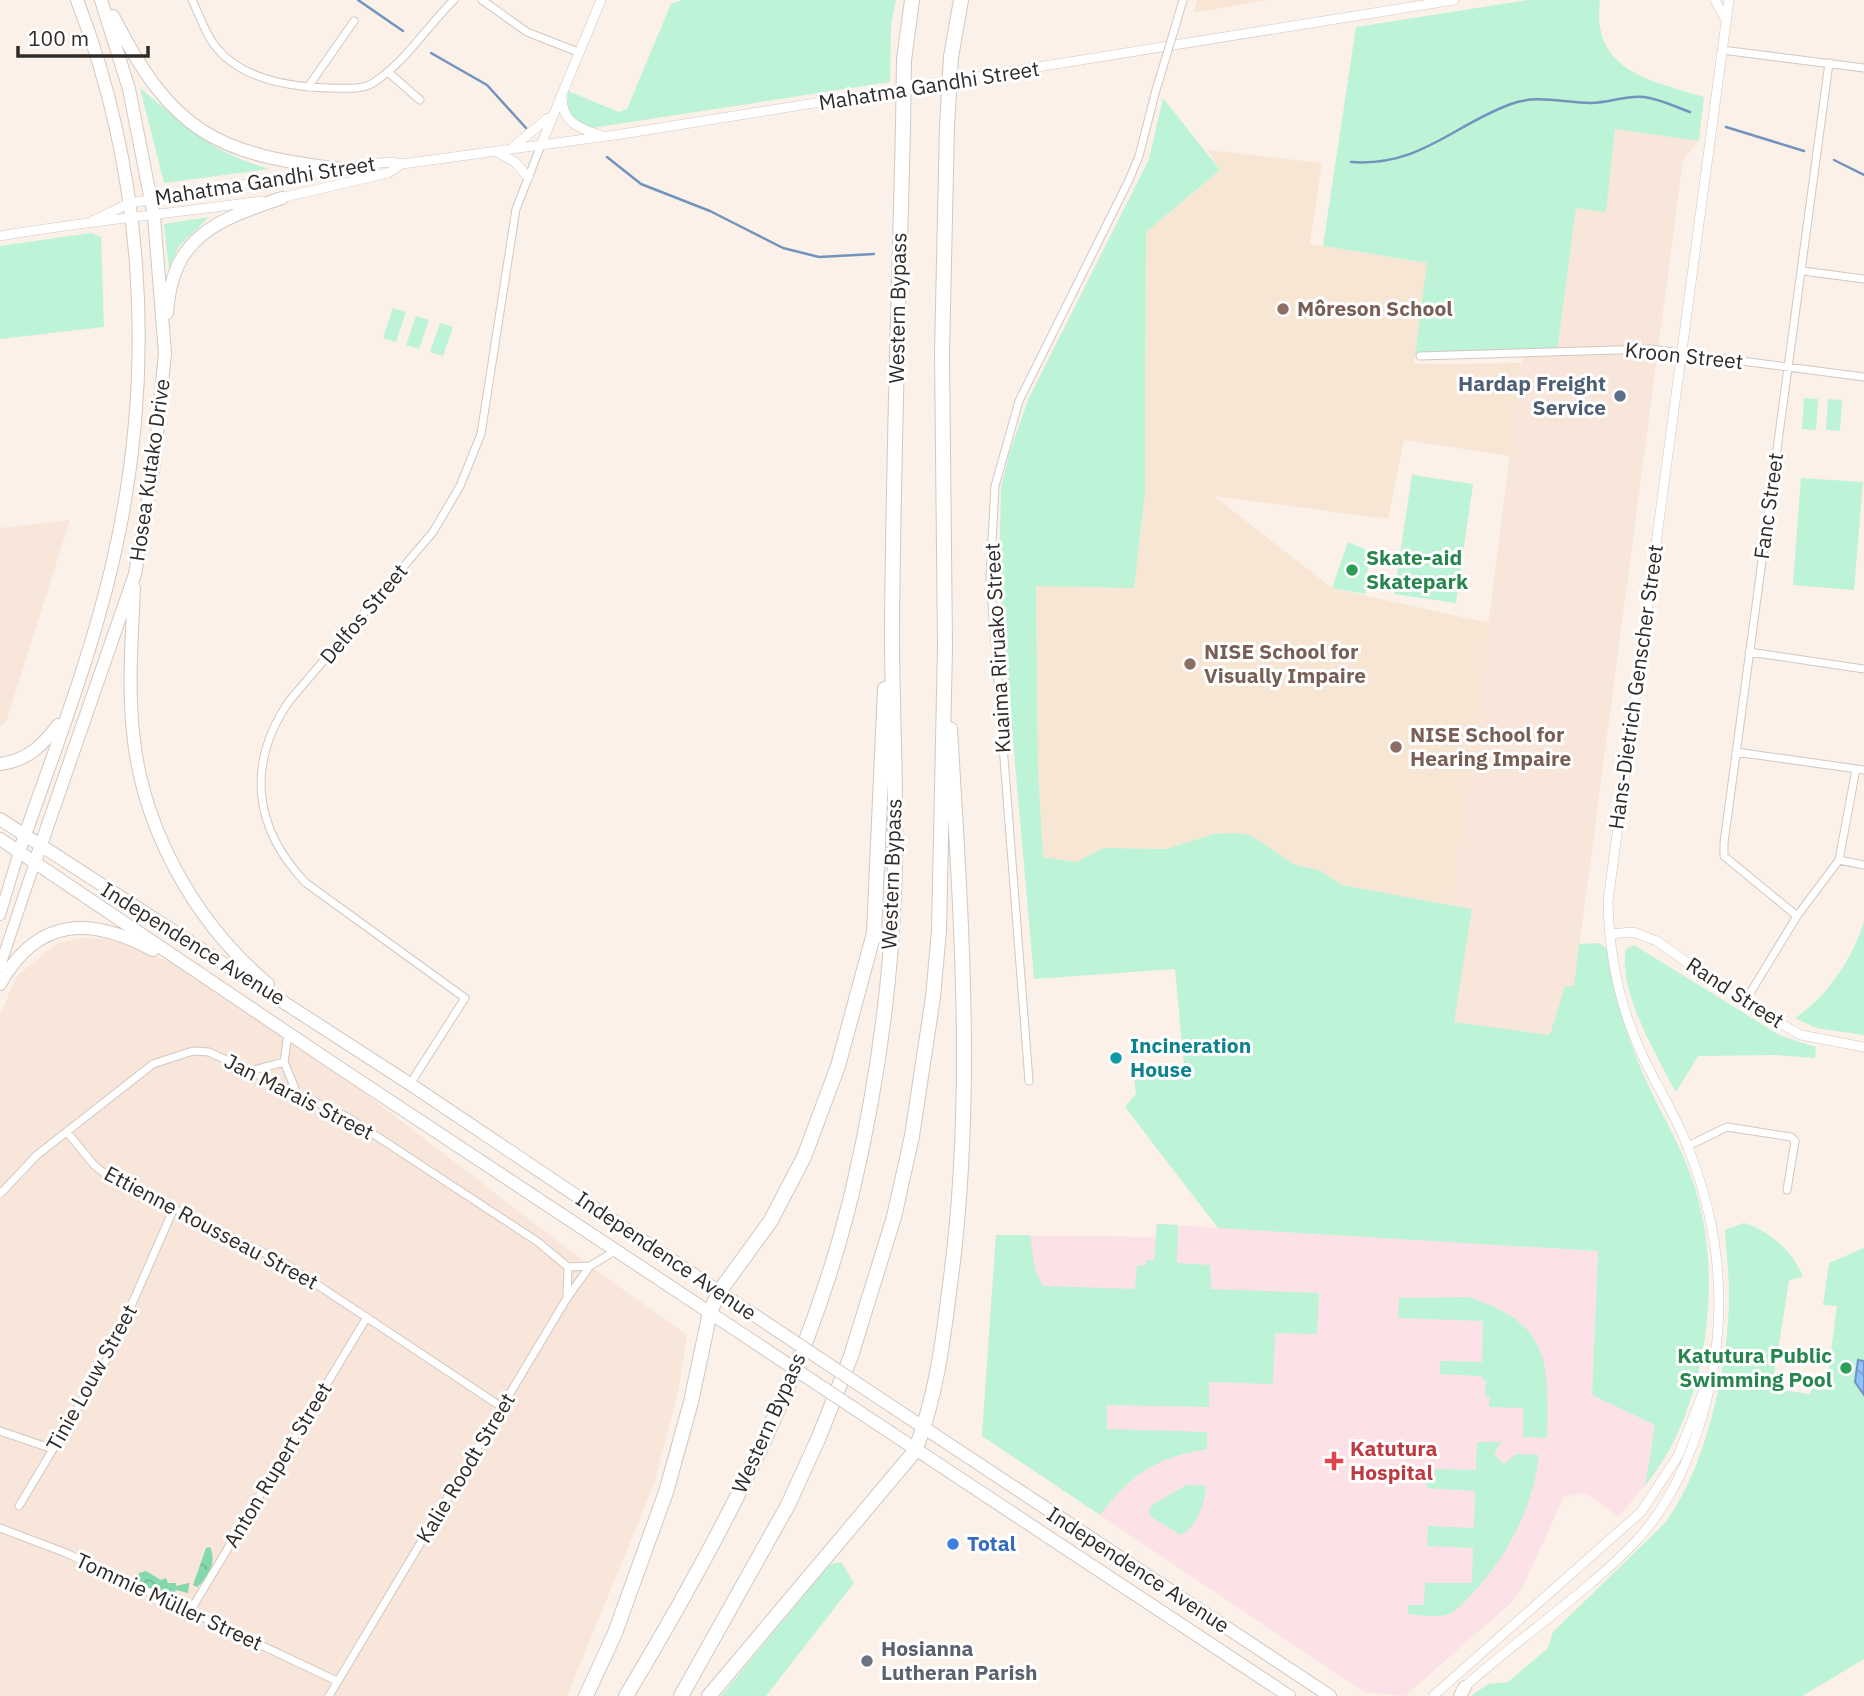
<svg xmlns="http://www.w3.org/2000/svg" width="1864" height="1696" font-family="'IBM Plex Sans',sans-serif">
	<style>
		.built { fill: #f7e6d9 }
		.education { fill: #f8e6d5 }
		.medical { fill: #fce1e6 }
		.green { fill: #bdf3d6 }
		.forest { fill: url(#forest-crowns) }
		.water { fill: url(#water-waves); stroke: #7293be; stroke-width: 2 }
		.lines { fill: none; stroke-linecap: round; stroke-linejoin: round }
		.stream { stroke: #7293be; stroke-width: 2.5 }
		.minor-casing { stroke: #d2c8c0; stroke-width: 9 }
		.tertiary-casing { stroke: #d2c8c0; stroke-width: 10 }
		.secondary-casing { stroke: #d2c8c0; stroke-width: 12 }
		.primary-casing { stroke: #d2c8c0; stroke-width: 14 }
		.motorway-casing { stroke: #d2c8c0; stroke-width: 16 }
		.minor { stroke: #fff; stroke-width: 7 }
		.tertiary { stroke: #fff; stroke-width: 9 }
		.secondary { stroke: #fff; stroke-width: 10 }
		.primary { stroke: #fff; stroke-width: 12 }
		.motorway { stroke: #fff; stroke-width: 14 }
		.minor-bridge-casing { stroke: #d2c8c0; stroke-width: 9; stroke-linecap: butt }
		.primary-bridge-casing { stroke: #d2c8c0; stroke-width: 14; stroke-linecap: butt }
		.motorway-bridge-casing { stroke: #d2c8c0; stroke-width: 16; stroke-linecap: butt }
		.minor-bridge { stroke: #fff; stroke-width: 7 }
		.primary-bridge { stroke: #fff; stroke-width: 12 }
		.motorway-bridge { stroke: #fff; stroke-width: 14 }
		.education-dot { fill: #8d6e63; stroke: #fff; stroke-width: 2.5 }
		.service-dot { fill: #5c6f8a; stroke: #fff; stroke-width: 2.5 }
		.leisure-dot { fill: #2e9e5b; stroke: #fff; stroke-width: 2.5 }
		.culture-dot { fill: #0f9aa8; stroke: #fff; stroke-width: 2.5 }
		.health-dot { fill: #e0444e; stroke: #fff; stroke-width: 2.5 }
		.shop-dot { fill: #3f7fe0; stroke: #fff; stroke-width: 2.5 }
		.worship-dot { fill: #6b7280; stroke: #fff; stroke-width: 2.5 }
		.labels { text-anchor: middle; stroke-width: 6; stroke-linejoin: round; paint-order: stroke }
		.street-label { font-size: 21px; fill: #2f2b28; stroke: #fff }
		.education-label { font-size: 21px; font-weight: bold; fill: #785e54; stroke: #fff; text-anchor: start }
		.service-label { font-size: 21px; font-weight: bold; fill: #4e5e75; stroke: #fff; text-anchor: end }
		.leisure-label { font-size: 21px; font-weight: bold; fill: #27864d; stroke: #fff; text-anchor: start }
		.culture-label { font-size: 21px; font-weight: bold; fill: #0d838f; stroke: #fff; text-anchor: start }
		.health-label { font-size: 21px; font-weight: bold; fill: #be3a42; stroke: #fff; text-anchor: start }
		.shop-label { font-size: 21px; font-weight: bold; fill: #366cbe; stroke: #fff; text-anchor: start }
		.worship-label { font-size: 21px; font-weight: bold; fill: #5b616d; stroke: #fff; text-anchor: start }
	</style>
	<defs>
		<pattern id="forest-crowns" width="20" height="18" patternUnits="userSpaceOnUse" patternTransform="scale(1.75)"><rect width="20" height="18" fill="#84d8ad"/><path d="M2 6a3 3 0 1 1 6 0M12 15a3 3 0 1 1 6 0" fill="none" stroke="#72ba95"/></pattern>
		<pattern id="water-waves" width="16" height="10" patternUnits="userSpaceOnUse" patternTransform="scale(1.75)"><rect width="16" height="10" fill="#8ec0fe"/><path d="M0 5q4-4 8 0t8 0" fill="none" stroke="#7ba5da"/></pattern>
	</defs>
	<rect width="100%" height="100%" fill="#fbf1e9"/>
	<path class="built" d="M1615,129l84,12 -16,19 -109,826h-9l-14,49 -98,-13 19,-113 -20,-4 71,-552 34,-2 19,-143 30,4z
		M70,520l-64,202 -6,4v-198z
		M81,938l27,1 86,32 94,63 302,232 97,69 -9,58 -24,91 -87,212h-567v-681l16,-38 40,-33z"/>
	<path class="education" d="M1197,0h69l-72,13z
		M1207,150l115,13 -12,81 117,19 -13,101 107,-1 -11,93 -106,-16 -16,79 -174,-23 118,92 157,35 -37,282 -110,-20 -22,-14 -27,-7 -41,-28 -38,-2 -48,15 -62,-1 -28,14 -33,-5 -5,-89 -2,-183 98,3 11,-94 1,-262 74,-62z"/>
	<path class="medical" d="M1157,1224l441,27 -6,144 63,30 -10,61 -27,31 -27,-21 -8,-3 -19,4 -42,91 -12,16 -105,92 -41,-4 -382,-256 14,-201 159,2z"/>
	<path class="green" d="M682,0h214l-5,26 -1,56 -298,46 -18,-7 -7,-15 1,-15 51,21 8,-3 44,-105z
		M1527,0h73c-9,71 49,80 104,97l-5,44 -84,-12 -9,83 -30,-4 -19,143 -142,4 12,-92 -104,-17 33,-219z
		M140,88c49,40 66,62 129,81l-105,14z
		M1163,98l57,72 -74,62 -1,262 -11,94 -98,-2 2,182 5,89 33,5 28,-14 62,1 48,-15 23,-1 15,3 41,28 27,7 22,14 130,24 -18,113 96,13 15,-49h9l5,-42 20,-1 8,6c8,50 22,96 44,142 14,30 32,59 42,91 32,93 15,228 -48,304l10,-61 -63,-30 6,-144 -380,-23 -93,-121 11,-13 -3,-25 51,-4 -9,-96 -141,10 -35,-398 2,-93 9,-37 18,-51 121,-241z
		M209,217l-30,29 -10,23 -5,-45z
		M91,233l10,4 3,90 -104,12v-93z
		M393,308l13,4 -10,30 -13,-4z
		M416,316l13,4 -10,29 -13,-4z
		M440,323l13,4 -10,29 -13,-4z
		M1804,398l14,1 -2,31 -14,-1z
		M1828,399l14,1 -2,31 -14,-1z
		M1412,475l61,9 -17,119 -62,-9z
		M1801,478l62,4 -9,108 -61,-5z
		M1348,542l22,9 -5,43 -33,-6z
		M1864,921v114l-48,-7 -21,-10c31,-20 59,-61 69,-97z
		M1634,945l147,91 35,11 -1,11 -39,-3 -78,1 -22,36c-20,-37 -58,-101 -50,-143z
		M1744,1223c25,7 50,30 59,54l-14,3 -17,109 38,5 2,-6 14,2 11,-84 -14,-1 6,-42 35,-15v411l-62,37h-331l17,-12 20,-2 40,-34 5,-16 112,-109c42,-56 64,-159 64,-229 0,-21 -3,-43 -4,-64z
		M1157,1224l21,1 -1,38 33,2 1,24 108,4 -2,41 -42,-1 -2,51 -64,-2v25l-102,-2v24l100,3v17c-51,9 -76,24 -107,66l-118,-79 14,-201h34l5,35 8,16 92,3 2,-24 8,1 1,-6 8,1z
		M1468,1297c82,26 81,64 79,141l-24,-1v-29l-34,-1 1,-9 -5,-2 1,-15 -6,-5 -40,-2v-13l42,1 1,-41 -85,-3 1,-20z
		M1477,1442h24l-7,12 10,10 12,-10 23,1c-6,53 -31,101 -68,140 -6,6 -12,14 -20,18 -12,6 -30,2 -43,1v-9h16l1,-22h47l1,-35 -46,-2 1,-20 46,2 1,-37 -48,-3 1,-19 48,1z
		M1186,1485l20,1c-1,17 -9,40 -25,49l-30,-18 -2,-6 3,-6z
		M836,1563h6l12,20 -88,113h-45l108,-131z"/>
	<path class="forest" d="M210,1547c7,14 -1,31 -13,40l-4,-2 13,-37z
		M146,1571l15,9 5,-2 2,5h8v3l13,-3 -1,10 -12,-3 -5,7c-11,-6 -26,-7 -34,-19l2,-5z"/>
	<path class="water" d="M1858,1360l6,1v34l-9,-13z"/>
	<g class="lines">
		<path class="stream" d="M358,0l45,31
			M431,53l56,32 39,43
			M1726,127l78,24
			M607,157l34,27 69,27 73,37 36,9 55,-3
			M1834,160l30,15
			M1351,162c69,5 102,-37 160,-58 26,-10 52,-1 80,-1 18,0 35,-8 53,-6 16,2 32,10 46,15"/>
		<g class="minor-casing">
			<path id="minor" d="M192,0c7,14 12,30 21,43 25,36 77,44 116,45 16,0 34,3 47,-7 31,-21 52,-56 78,-81
				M482,0l45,32 51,20
				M1173,34l10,-34
				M1722,50l142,18
				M388,72l32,28
				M308,87l46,-66
				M1803,271l61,8
				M1420,356l230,-7 214,28
				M1749,652l115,17
				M1736,752l128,18
				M1839,860l25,5
				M1797,916l-73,-60v-13l105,-780
				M1744,1003l53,-87 42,-56 17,-91
				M288,1034l-4,28 12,29
				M254,1070l30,-8
				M1029,1081l-39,-504 5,-91 24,-85 110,-221 10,-24 17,-66
				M410,1084l55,-86 -159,-115c-53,-55 -60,-120 -16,-183l143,-168 27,-46 21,-52 35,-225 25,-64
				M67,1132l27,33 16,13 173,84 220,146
				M1688,1146l39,-19 64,10 4,4 -8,49
				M0,1194l37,-39 116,-91 40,-13 16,1 140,66 189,124 30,25 22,-1
				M567,1297l1,-30
				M0,1431l53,18
				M19,1506l91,-152 64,-146
				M0,1528l66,25 271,128
				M189,1613l178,-296
				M329,1696l238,-398 23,-32 25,-15"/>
		</g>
		<g class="tertiary-casing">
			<path id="tertiary" d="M1715,0l11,20
				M562,97c0,25 16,31 38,38
				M541,145l60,-145
				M513,147l35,-29
				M497,152l18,10 13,15
				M276,199l112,-26 14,-9
				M94,220l36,-17 240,-39 21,-2 11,2 220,-30 832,-134
				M0,236c87,-15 175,-23 262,-35
				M1610,934l23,-2 24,9 87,62 57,32 63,12
				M1461,1690c57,-52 124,-95 177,-151 27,-30 46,-68 59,-106 32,-96 29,-189 -8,-283 -13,-35 -34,-66 -49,-100 -21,-46 -31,-99 -32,-149l121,-901
				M1433,1696l208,-184 37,-56 30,-76"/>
		</g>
		<g class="secondary-casing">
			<path id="secondary" d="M0,915l19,-63
				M0,966l35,-104"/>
		</g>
		<g class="primary-casing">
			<path id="primary" d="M113,16c59,116 103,139 230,153
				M167,313c5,-78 51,-93 115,-115
				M134,588c-2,48 -6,96 -1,144 9,96 62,191 135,252
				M0,764c27,-3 43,-19 58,-39
				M0,819l410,265 329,221
				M0,839l331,223 396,262
				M19,852c36,-103 77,-207 99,-314 37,-178 25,-368 -41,-538
				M35,862l100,-288 19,-109 11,-112 -11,-137 -25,-127 -28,-89
				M0,984c38,-68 91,-67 153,-34
				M873,1394l457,302
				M861,1413l428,283
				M1460,1696l5,-9"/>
		</g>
		<g class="motorway-casing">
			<path id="motorway" d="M951,57l10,-57
				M904,60l8,-60
				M586,1696l29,-63 51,-141 25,-90 19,-90 9,-20 51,-70 34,-65 34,-91 36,-133 11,-244
				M626,1696c96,-160 186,-329 228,-512 22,-95 36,-193 40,-290 4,-87 -2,-174 -2,-261 1,-169 7,-337 11,-506
				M681,1696l107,-191 31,-68 32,-81 43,-139 18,-81 21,-139 6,-66 6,-284 -3,-294 5,-227
				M709,1696l206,-245c21,-53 28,-110 35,-166 25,-185 11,-370 0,-556"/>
		</g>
		<use href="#minor" class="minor"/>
		<use href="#tertiary" class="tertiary"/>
		<use href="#secondary" class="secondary"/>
		<use href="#primary" class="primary"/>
		<use href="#motorway" class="motorway"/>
		<g class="minor-bridge-casing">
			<path id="minor-bridge" d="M1156,90l17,-56"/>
		</g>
		<g class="primary-bridge-casing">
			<path id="primary-bridge" d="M739,1305l134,89
				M727,1324l134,89"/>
		</g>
		<g class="motorway-bridge-casing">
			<path id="motorway-bridge" d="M947,126l4,-69
				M903,127l1,-67"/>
		</g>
		<use href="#minor-bridge" class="minor-bridge"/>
		<use href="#primary-bridge" class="primary-bridge"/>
		<use href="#motorway-bridge" class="motorway-bridge"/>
	</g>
	<g class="education-dot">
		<circle cx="1283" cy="309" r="7"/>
		<circle cx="1190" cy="664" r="7"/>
		<circle cx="1396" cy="747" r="7"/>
	</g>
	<circle class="service-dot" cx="1620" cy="396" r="7"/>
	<g class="leisure-dot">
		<circle cx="1352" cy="570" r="7"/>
		<circle cx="1846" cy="1368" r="7"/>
	</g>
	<circle class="culture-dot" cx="1116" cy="1058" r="7"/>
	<path class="health-dot" d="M1330.5 1450.5h7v7h7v7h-7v7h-7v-7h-7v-7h7z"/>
	<circle class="shop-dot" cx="953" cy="1544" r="7"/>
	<circle class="worship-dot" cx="867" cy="1661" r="7"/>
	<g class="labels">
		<g class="street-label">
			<text transform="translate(929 86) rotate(-9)" y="7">Mahatma Gandhi Street</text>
			<text transform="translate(265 181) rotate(-9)" y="7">Mahatma Gandhi Street</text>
			<text transform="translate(898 308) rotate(-89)" y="7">Western Bypass</text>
			<text transform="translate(1684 356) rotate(6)" y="7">Kroon Street</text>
			<text transform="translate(150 470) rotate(-82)" y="7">Hosea Kutako Drive</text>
			<text transform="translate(1769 506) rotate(-82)" y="7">Fanc Street</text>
			<text transform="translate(364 614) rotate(-50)" y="7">Delfos Street</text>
			<text transform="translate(998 648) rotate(-93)" y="7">Kuaima Riruako Street</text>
			<text transform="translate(1636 687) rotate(-82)" y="7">Hans-Dietrich Genscher Street</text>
			<text transform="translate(892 874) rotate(-88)" y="7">Western Bypass</text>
			<text transform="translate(193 944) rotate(32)" y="7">Independence Avenue</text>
			<text transform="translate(1735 993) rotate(33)" y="7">Rand Street</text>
			<text transform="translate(299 1097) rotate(27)" y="7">Jan Marais Street</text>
			<text transform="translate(211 1228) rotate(28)" y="7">Ettienne Rousseau Street</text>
			<text transform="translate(666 1256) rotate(34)" y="7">Independence Avenue</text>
			<text transform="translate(92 1378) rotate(-61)" y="7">Tinie Louw Street</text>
			<text transform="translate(769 1423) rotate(-66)" y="7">Western Bypass</text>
			<text transform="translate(278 1465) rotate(-59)" y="7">Anton Rupert Street</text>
			<text transform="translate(466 1468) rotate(-59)" y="7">Kalie Roodt Street</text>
			<text transform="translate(1138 1570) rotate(33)" y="7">Independence Avenue</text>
			<text transform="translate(169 1602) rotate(25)" y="7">Tommie Müller Street</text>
		</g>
		<g class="education-label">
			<text x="1297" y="316">Môreson School</text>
			<text x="1204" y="659">NISE School for<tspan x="1204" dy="24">Visually Impaire</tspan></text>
			<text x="1410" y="742">NISE School for<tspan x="1410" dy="24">Hearing Impaire</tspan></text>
		</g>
		<g class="service-label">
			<text x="1606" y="391">Hardap Freight<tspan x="1606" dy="24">Service</tspan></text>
		</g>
		<g class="leisure-label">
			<text x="1366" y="565">Skate-aid<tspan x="1366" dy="24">Skatepark</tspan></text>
			<text x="1832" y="1363" text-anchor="end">Katutura Public<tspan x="1832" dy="24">Swimming Pool</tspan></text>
		</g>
		<g class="culture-label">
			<text x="1130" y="1053">Incineration<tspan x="1130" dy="24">House</tspan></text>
		</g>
		<g class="health-label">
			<text x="1350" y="1456">Katutura<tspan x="1350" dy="24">Hospital</tspan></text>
		</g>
		<g class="shop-label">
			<text x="967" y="1551">Total</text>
		</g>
		<g class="worship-label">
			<text x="881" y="1656">Hosianna<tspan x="881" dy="24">Lutheran Parish</tspan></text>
		</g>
	</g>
	<path d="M18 46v10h130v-10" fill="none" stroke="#2f2b28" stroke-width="3.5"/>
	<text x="28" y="46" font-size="21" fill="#2f2b28" stroke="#ffffff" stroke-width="5" paint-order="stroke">100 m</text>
</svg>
